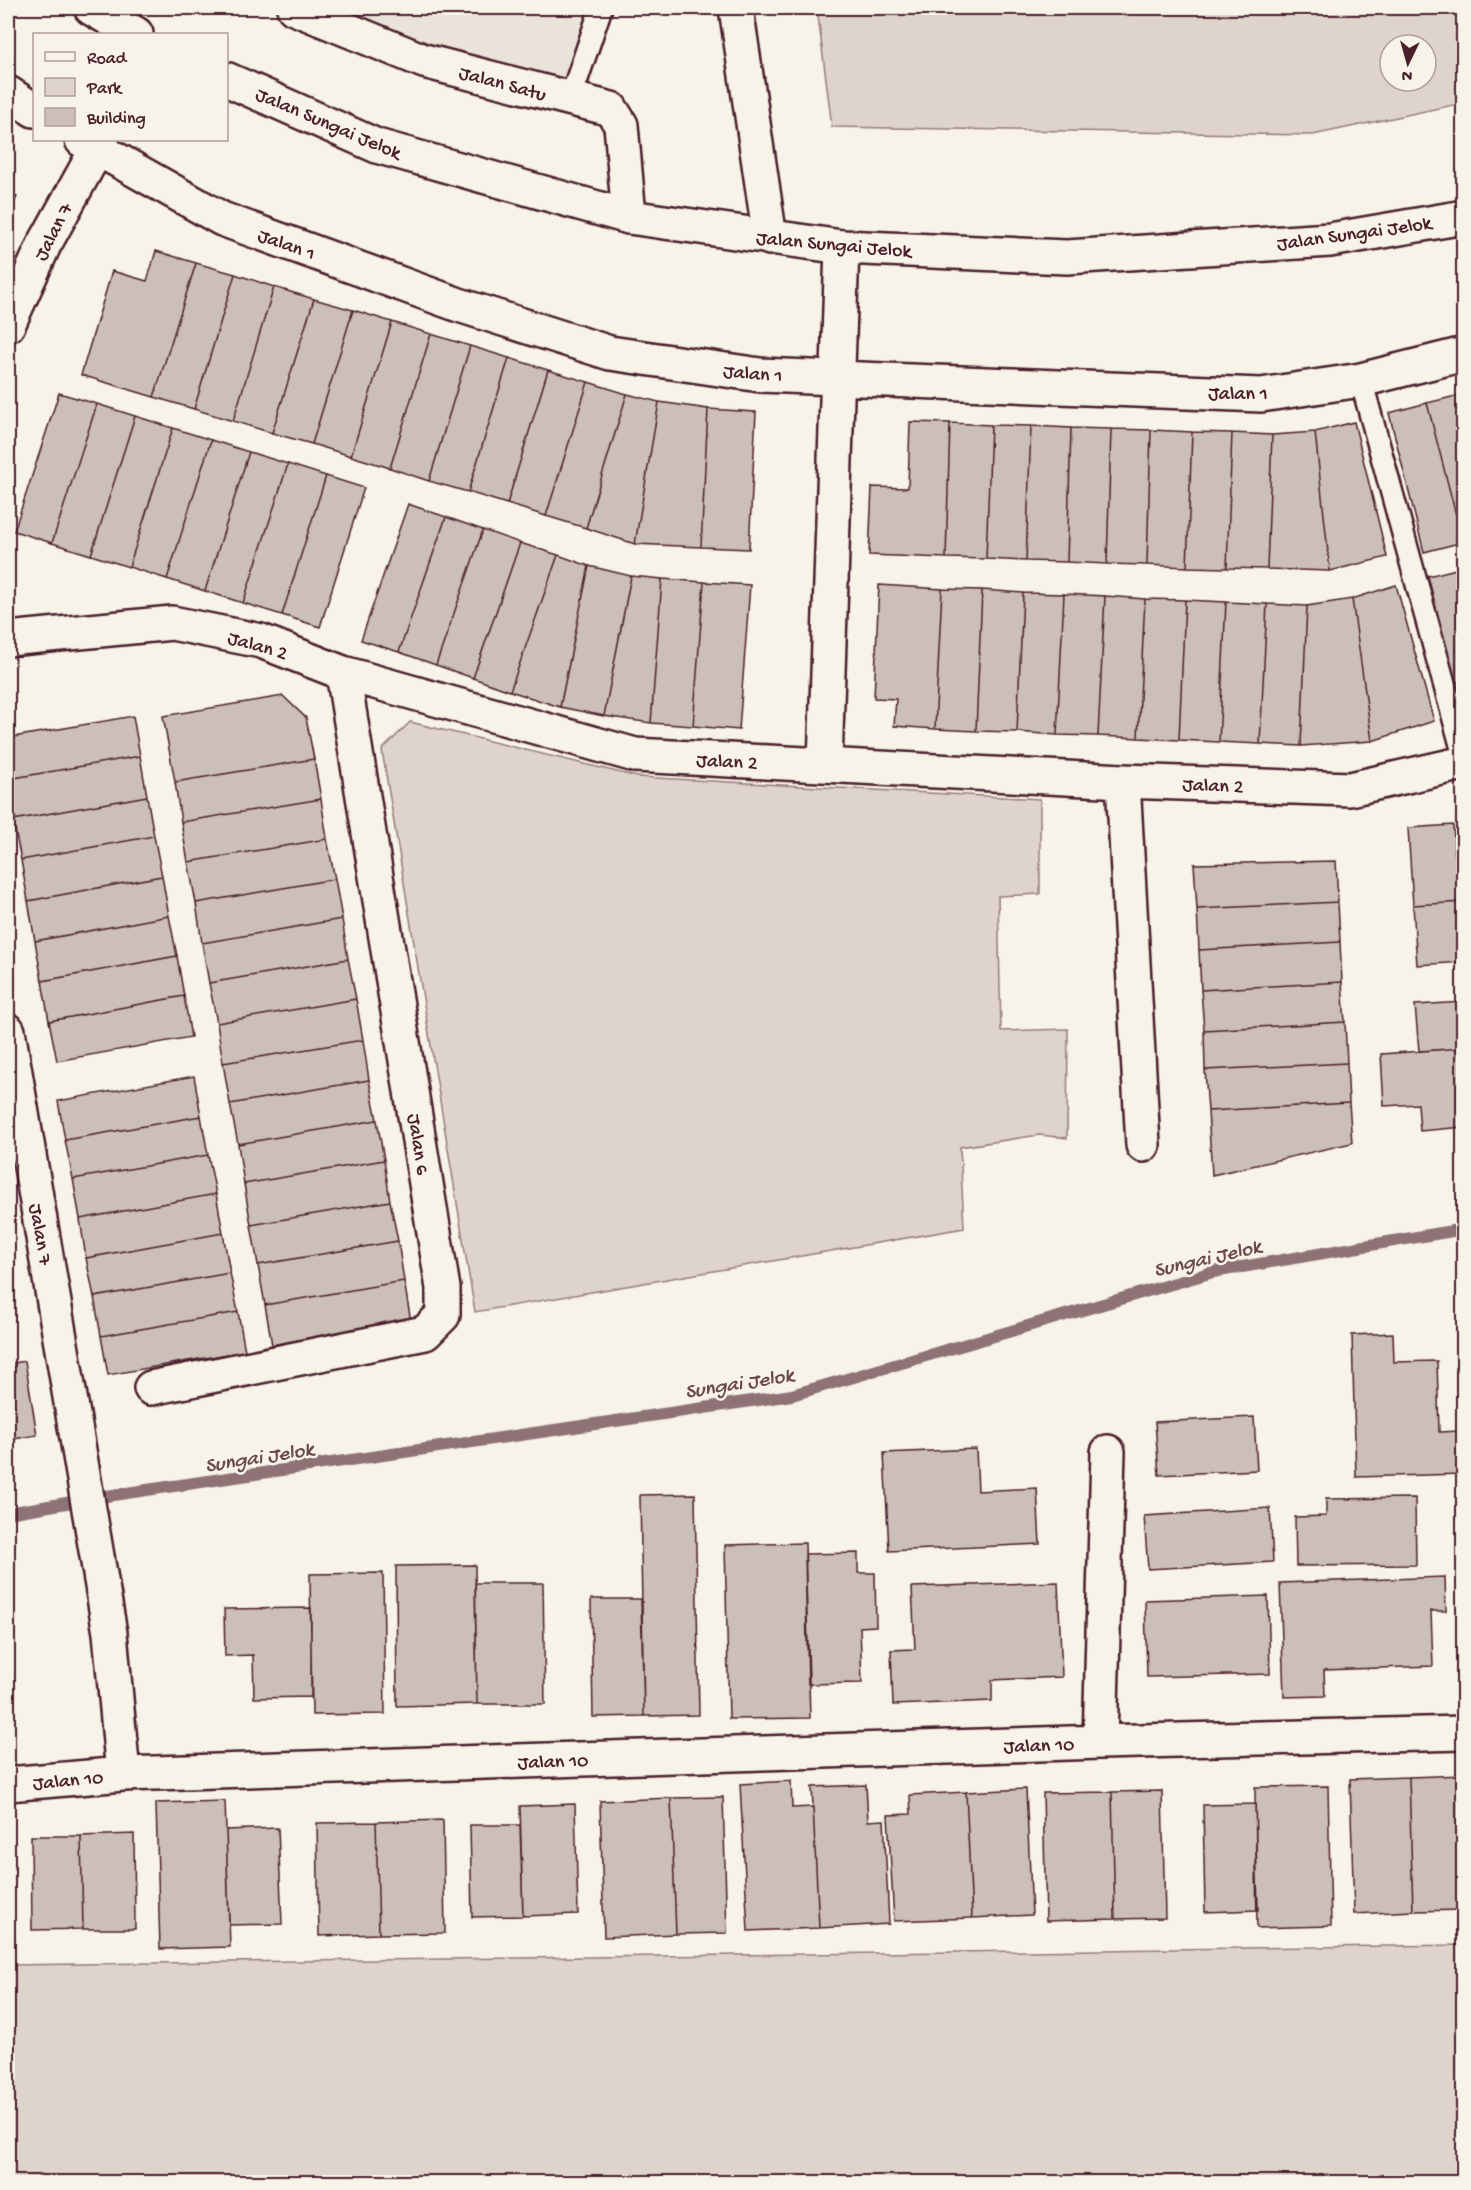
<svg xmlns="http://www.w3.org/2000/svg" width="1471" height="2190" font-family="'Gochi Hand',sans-serif">
	<style>
		.built { fill: #eae3da }
		.green { fill: #ded4cc; stroke: #947a7c; stroke-width: 1.5; fill-rule: evenodd }
		.lines { fill: none; stroke-linecap: round; stroke-linejoin: round }
		.stream { stroke: #8e7275; stroke-width: 12 }
		.building { fill: #ccbfb9; stroke: #4a1f2b; stroke-width: 1.5 }
		.service-casing { stroke: #4a1f2b; stroke-width: 26 }
		.minor-casing { stroke: #4a1f2b; stroke-width: 38 }
		.tertiary-casing { stroke: #4a1f2b; stroke-width: 38 }
		.service { stroke: #f7f3e8; stroke-width: 21 }
		.minor { stroke: #f7f3e8; stroke-width: 33 }
		.tertiary { stroke: #f7f3e8; stroke-width: 33 }
		.labels { text-anchor: middle; stroke-width: 5; stroke-linejoin: round; paint-order: stroke }
		.street-label { font-size: 20px; fill: #4a1f2b; stroke: #f7f3e8 }
		.water-label { font-size: 21px; font-style: italic; fill: #6c4950; stroke: #f7f3e8 }
	</style>
	<rect width="100%" height="100%" fill="#f7f3e8"/>
	<filter id="ink" filterUnits="userSpaceOnUse"><feTurbulence type="fractalNoise" baseFrequency=".0167" numOctaves="2"/><feDisplacementMap in="SourceGraphic" scale="12" xChannelSelector="R" yChannelSelector="G"/><feConvolveMatrix kernelMatrix="1 2 1 2 8 2 1 2 1" color-interpolation-filters="sRGB"/></filter>
	<g filter="url(#ink)">
		<path class="built" d="M337,8h255l-25,75 -143,-39z"/>
		<path class="green" d="M817,8h646v95l-150,32 -481,-8zM1390,45h36v36h-36z
			M410,722l228,55 402,22v95l-42,2 3,135 67,-2 -1,109 -28,-3 -79,12 4,81 -489,84 -93,-562z
			M1463,1945v237h-1455v-217z"/>
		<g class="lines">
			<path class="stream" d="M8,1513l105,-18 679,-100 421,-123 251,-43"/>
		</g>
		<path class="building" d="M8,192l9,5 -9,16z
			M156,251l40,12 -42,134 -73,-22 31,-104 35,10z
			M196,263l39,11 -41,135 -40,-12z
			M235,274l39,13 -41,134 -39,-12z
			M274,287l40,12 -42,134 -39,-12z
			M314,299l39,11 -41,134 -40,-11z
			M353,310l39,12 -41,134 -39,-12z
			M392,322l39,12 -41,134 -39,-12z
			M431,334l39,12 -41,135 -39,-13z
			M470,346l39,12 -41,134 -39,-11z
			M509,358l39,12 -41,134 -39,-12z
			M548,370l40,12 -42,134 -39,-12z
			M588,382l39,12 -41,134 -40,-12z
			M59,393l38,11 -45,139 -38,-12z
			M627,394l32,8 -24,142 -49,-16z
			M1464,394v147l-1,1 -36,-139z
			M659,402l49,7 -7,138 -66,-3z
			M1427,403l36,139 -39,10 -35,-139z
			M97,404l38,12 -44,139 -39,-12z
			M708,409l48,3 -7,137 -48,-2z
			M135,416l38,12 -44,139 -38,-12z
			M910,422l40,1 -4,135 -77,-3 3,-68 36,1z
			M1354,422l33,135 -57,14 -15,-139z
			M950,423l41,2 -5,134 -40,-1z
			M991,425l40,1 -5,135 -40,-2z
			M1031,426l40,2 -4,134 -41,-1z
			M173,428l38,12 -44,139 -38,-12z
			M1071,428l40,1 -4,135 -40,-2z
			M1111,429l40,1 -4,135 -40,-1z
			M1151,430l41,2 -5,135 -40,-2z
			M1192,432l40,1 -5,135 -40,-1z
			M1315,432l15,139 -63,-2 5,-134z
			M1232,433l40,2 -5,134 -40,-1z
			M211,440l38,12 -44,139 -38,-12z
			M249,452l39,12 -45,139 -38,-12z
			M288,464l38,12 -44,139 -39,-12z
			M326,476l38,12 -44,139 -38,-12z
			M408,504l38,13 -47,135 -38,-12z
			M446,517l37,13 -47,135 -37,-13z
			M483,530l37,13 -47,135 -37,-13z
			M520,543l38,12 -48,136 -37,-13z
			M558,555l31,11 -29,141 -50,-16z
			M589,566l42,10 -27,140 -44,-9z
			M1464,567v114l-10,2 -26,-107z
			M631,576l31,3 -11,144 -47,-7z
			M662,579l42,3 -11,144 -42,-3z
			M704,582l46,3 -11,145 -46,-4z
			M879,585l63,4 -7,140 -41,-3 2,-27 -22,-1z
			M1396,585l38,136 -62,20 -20,-142z
			M942,589l40,1 -6,141 -41,-2z
			M982,590l41,3 -6,139 -41,-1z
			M1023,593l41,1 -7,141 -40,-3z
			M1064,594l41,2 -7,140 -41,-1z
			M1105,596l40,3 -7,139 -40,-2z
			M1145,599l40,1 -6,140 -41,-2z
			M1352,599l20,142 -71,5 6,-140z
			M1185,600l41,2 -7,140 -40,-2z
			M1226,602l41,2 -7,140 -41,-2z
			M1267,604l40,2 -6,140 -41,-2z
			M283,696l23,22 8,41 -139,23 -12,-66z
			M133,716l7,40 -132,23v-41z
			M140,756l7,40 -134,24 -5,-41z
			M314,759l7,40 -140,23 -6,-40z
			M147,796l7,40 -133,24 -8,-40z
			M321,799l6,40 -139,23 -7,-40z
			M1453,825l2,29h9v48l-51,3 -5,-77z
			M154,836l8,40 -134,25 -7,-41z
			M327,839l8,40 -139,24 -8,-41z
			M1336,861l2,41 -141,7 -3,-45z
			M162,876l7,40 -134,25 -7,-40z
			M335,879l7,40 -140,24 -6,-40z
			M1338,902l2,40 -141,8 -2,-41z
			M1464,902v60l-47,3 -4,-60z
			M169,916l8,40 -135,25 -7,-40z
			M342,919l6,40 -139,24 -7,-40z
			M1340,942l2,40 -141,8 -2,-40z
			M177,956l7,40 -135,25 -7,-40z
			M348,959l8,40 -139,24 -8,-40z
			M1342,982l3,40 -141,8 -3,-40z
			M184,996l7,41 -134,24 -8,-40z
			M356,999l7,41 -140,23 -6,-40z
			M1464,1002v46l-45,3 -4,-46z
			M1345,1022l2,41 -142,7 -1,-40z
			M363,1040l6,40 -139,24 -7,-41z
			M1464,1048v79l-44,4 -2,-27 -34,2 -3,-52z
			M1347,1063l2,40 -141,8 -3,-41z
			M194,1076l7,40 -136,24 -7,-39z
			M369,1080l8,40 -139,24 -8,-40z
			M1349,1103l3,40 -140,32 -4,-64z
			M201,1116l7,39 -135,24 -8,-39z
			M377,1120l7,40 -140,24 -6,-40z
			M208,1155l8,39 -136,25 -7,-40z
			M384,1160l6,41 -139,24 -7,-41z
			M216,1194l7,39 -137,25 -6,-39z
			M390,1201l8,40 -140,24 -7,-40z
			M223,1233l7,40 -136,24 -8,-39z
			M398,1241l6,40 -139,24 -7,-40z
			M230,1273l8,39 -137,24 -7,-39z
			M404,1281l7,41 -139,23 -7,-40z
			M238,1312l7,39 -137,24 -7,-39z
			M1393,1333l1,29 43,-1 2,71 22,-1 1,43 -106,3 -4,-142z
			M25,1361l12,74 -29,5v-76z
			M1254,1417l3,53 -98,5 -4,-53z
			M976,1449l2,42 59,-3 3,56 -151,7 -5,-98z
			M695,1494l4,221 -55,1 -4,-221z
			M1415,1498l1,67 -120,1 -1,-49 31,-1v-17z
			M1270,1508l3,54 -125,7 -4,-53z
			M805,1543l5,175 -81,1 -4,-174z
			M858,1553v20h17l1,53 -16,1 2,56 -54,1 -3,-130z
			M475,1565l2,139 -80,2 -1,-140z
			M383,1573l2,141 -73,1 -2,-141z
			M1445,1577l1,34h-15l2,55 -109,4 1,26 -41,1 -4,-114z
			M1058,1582l4,95 -70,3v21l-99,4 -2,-55 24,-1 -3,-62z
			M475,1583h68l2,121h-68z
			M1268,1596l2,78 -123,3 -2,-77z
			M591,1599h50l3,117 -51,1z
			M311,1608v89l-57,1 -1,-43 -28,1 -1,-47z
			M1464,1775v135l-51,1 -4,-134z
			M1409,1777l4,134 -59,3 -4,-135z
			M791,1781l1,27 21,-1 6,121 -71,3 -8,-147z
			M866,1785l2,36 16,-1 5,104 -70,4 -7,-141z
			M1328,1786l3,140 -74,2 -2,-141z
			M1026,1789l6,126 -60,3 -6,-126z
			M1162,1791l3,127 -50,1 -3,-127z
			M966,1792l6,126 -78,3 -6,-106 23,-1 -1,-19z
			M1112,1792l3,127 -69,2 -3,-128z
			M723,1797l4,136 -51,1 -5,-136z
			M671,1798l5,136 -72,3 -4,-136z
			M225,1801l5,146 -70,2 -4,-146z
			M575,1804l3,110 -55,2 -3,-110z
			M1255,1804l3,106 -53,2 -2,-107z
			M443,1820l2,113 -66,1 -3,-112z
			M376,1822l3,112 -60,2 -2,-113z
			M470,1825h50l3,91 -51,1z
			M278,1828l4,96 -53,1 -3,-95z
			M134,1834l1,95h-52l-2,-93z
			M31,1836h50l2,93 -51,1z"/>
		<g class="lines">
			<g class="service-casing">
				<path id="service" d="M570,100l31,-92
					M1361,380l103,376"/>
			</g>
			<g class="minor-casing">
				<path id="minor" d="M294,8l130,53 187,48 10,16 8,92
					M736,8l34,230
					M8,93l26,17
					M82,140l140,79 237,86 151,48 150,22 501,20 100,-15 103,-26
					M8,325l36,-80 58,-105
					M8,639l164,-16 89,18 82,32 292,82 488,26 227,8 114,-26
					M825,764l17,-517
					M1123,781l20,364
					M8,1031l102,602 13,141
					M151,1388l274,-55 18,-18v-27l-100,-615
					M1100,1742l8,-290
					M8,1784l115,-10 977,-32 364,-9"/>
			</g>
			<g class="tertiary-casing">
				<path id="tertiary" d="M91,8l45,26
					M226,79l151,67 252,71 213,30 225,10 263,-17 134,-23"/>
			</g>
			<use href="#service" class="service"/>
			<use href="#minor" class="minor"/>
			<use href="#tertiary" class="tertiary"/>
		</g>
	</g>
	<g class="labels">
		<g class="street-label">
			<text transform="translate(503 82) rotate(15)" y="7">Jalan Satu</text>
			<text transform="translate(329 122) rotate(23)" y="7">Jalan Sungai Jelok</text>
			<text transform="translate(52 231) rotate(-63)" y="7">Jalan 7</text>
			<text transform="translate(1354 232) rotate(-8)" y="7">Jalan Sungai Jelok</text>
			<text transform="translate(287 243) rotate(20)" y="7">Jalan 1</text>
			<text transform="translate(834 243) rotate(5)" y="7">Jalan Sungai Jelok</text>
			<text transform="translate(753 372) rotate(5)" y="7">Jalan 1</text>
			<text x="1238" y="399">Jalan 1</text>
			<text transform="translate(258 644) rotate(16)" y="7">Jalan 2</text>
			<text transform="translate(727 760) rotate(3)" y="7">Jalan 2</text>
			<text transform="translate(1213 784) rotate(2)" y="7">Jalan 2</text>
			<text transform="translate(420 1144) rotate(81)" y="7">Jalan 6</text>
			<text transform="translate(42 1234) rotate(80)" y="7">Jalan 7</text>
			<text transform="translate(1039 1744) rotate(-2)" y="7">Jalan 10</text>
			<text transform="translate(553 1760) rotate(-2)" y="7">Jalan 10</text>
			<text transform="translate(68 1779) rotate(-5)" y="7">Jalan 10</text>
		</g>
		<g class="water-label">
			<text transform="translate(1207 1257) rotate(-13)" y="7">Sungai Jelok</text>
			<text transform="translate(739 1382) rotate(-9)" y="7">Sungai Jelok</text>
			<text transform="translate(259 1456) rotate(-9)" y="7">Sungai Jelok</text>
		</g>
	</g>
	<rect width="1471" height="2190" fill="none" stroke="#f7f3e8" stroke-width="30"/>
	<rect x="15" y="15" width="1441" height="2160" fill="none" stroke="#4a1f2b" stroke-width="2" filter="url(#ink)"/>
	<rect x="33" y="33" width="195" height="108" fill="#f7f3e8" stroke="#b29e9c" stroke-width="1.5"/>
	<rect x="45" y="52" width="30" height="9" fill="#f7f3e8" stroke="#b29e9c" stroke-width="1.5"/>
	<text x="87" y="63" font-size="18" fill="#4a1f2b">Road</text>
	<rect x="45" y="78" width="30" height="18" fill="#ded4cc" stroke="#b29e9c" stroke-width="1.5"/>
	<text x="87" y="93" font-size="18" fill="#4a1f2b">Park</text>
	<rect x="45" y="108" width="30" height="18" fill="#ccbfb9" stroke="#b29e9c" stroke-width="1.5"/>
	<text x="87" y="123" font-size="18" fill="#4a1f2b">Building</text>
	<g transform="translate(1408 63) rotate(185)"><circle r="28" fill="#f7f3e8" stroke="#b29e9c" stroke-width="1.5"/>
	<path d="M0-4.5L10 22L0 15L-10 22Z" fill="#4a1f2b"/>
	<text y="-9" font-size="16" font-weight="bold" text-anchor="middle" fill="#4a1f2b">N</text>
	</g>
</svg>
